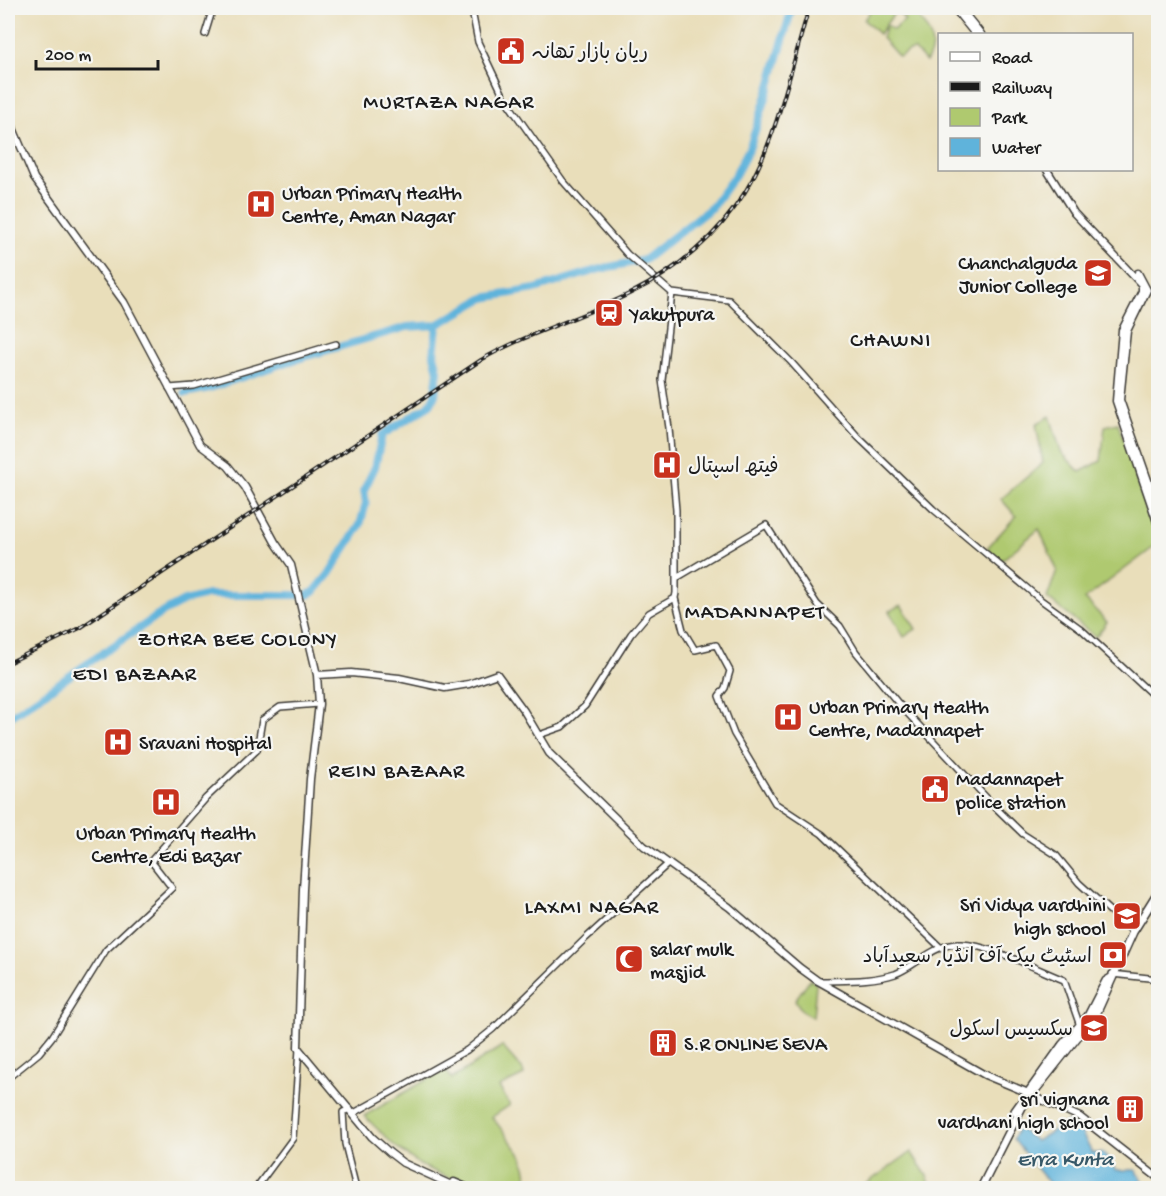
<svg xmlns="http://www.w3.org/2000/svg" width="1166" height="1196" font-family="'Gochi Hand','Playpen Sans Arabic',sans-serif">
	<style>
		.green { fill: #afc96f; stroke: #667246; stroke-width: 1.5 }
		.water { fill: #5fb3db; stroke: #3e687c; stroke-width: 1.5 }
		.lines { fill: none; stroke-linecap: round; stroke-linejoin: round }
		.river { stroke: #5fb3db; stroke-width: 8 }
		.tertiary-casing { stroke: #3b3934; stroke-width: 8 }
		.secondary-casing { stroke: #3b3934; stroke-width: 9 }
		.primary-casing { stroke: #3b3934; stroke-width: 10 }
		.tertiary { stroke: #fff; stroke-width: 5 }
		.secondary { stroke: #fff; stroke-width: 6 }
		.primary { stroke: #fff; stroke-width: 7 }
		.rail-casing { stroke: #1c1c1c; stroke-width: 4 }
		.rail { stroke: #f6f6f2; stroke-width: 1.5; stroke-dasharray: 4.5; stroke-linecap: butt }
		.labels { text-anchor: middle; stroke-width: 4.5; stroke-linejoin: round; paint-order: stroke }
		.poi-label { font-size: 20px; fill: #1c1c1c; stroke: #f6f6f2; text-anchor: start }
		.neighbourhood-label { font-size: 21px; letter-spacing: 1.5px; fill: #1c1c1c; stroke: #f6f6f2 }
		.water-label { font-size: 21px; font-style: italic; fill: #375868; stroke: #f6f6f2 }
	</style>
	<rect width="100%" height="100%" fill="#f6f6f2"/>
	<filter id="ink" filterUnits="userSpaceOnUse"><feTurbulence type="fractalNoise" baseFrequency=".0167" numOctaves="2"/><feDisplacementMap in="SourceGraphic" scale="12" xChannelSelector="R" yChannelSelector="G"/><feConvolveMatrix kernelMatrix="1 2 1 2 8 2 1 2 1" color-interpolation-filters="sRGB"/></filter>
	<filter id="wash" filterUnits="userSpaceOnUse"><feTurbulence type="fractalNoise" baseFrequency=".008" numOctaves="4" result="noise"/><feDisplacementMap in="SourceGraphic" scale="24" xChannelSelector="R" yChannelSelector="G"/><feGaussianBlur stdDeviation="1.35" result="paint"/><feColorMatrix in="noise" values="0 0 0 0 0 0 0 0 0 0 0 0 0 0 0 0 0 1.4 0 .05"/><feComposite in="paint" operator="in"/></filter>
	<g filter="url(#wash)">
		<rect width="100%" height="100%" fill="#e9deba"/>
		<path class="green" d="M868,8h30l-19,26 -15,-14 7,-10z
			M903,8h6c15,15 32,33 17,54l-11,-12 -7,1 -9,6 -17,-19 4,-13 7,5 12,-10 -7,-8z
			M1050,416l11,36 19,20 21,-11 4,-35 13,-3 30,94 10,18v9l-73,55 22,23 -11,15 -49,-39 10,-28 -18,-41 -38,32 -14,-13 29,-32 -15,-17 42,-36 -7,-39z
			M901,605l15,24 -12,8 -15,-26z
			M810,979l6,5 -3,33 -11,-6 -7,-11z
			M502,1046l21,24 1,5 -25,12 11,18 -18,12 31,40 5,23 -11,3 1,5h-46l-52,-23 -25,-19 -31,-30 81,-47 7,10z
			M911,1152l15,22 6,14h-72z"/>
		<path class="water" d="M1069,1121l11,8 12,24h11l13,17h20l12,18h-95l-40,-49 5,-11 18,13z"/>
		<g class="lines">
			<path class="river" d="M185,393l25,-5 77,-26 120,-35 30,-2 47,-27 51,-9 65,-20 44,-9 68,-53 23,-32 14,-26 21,-63 22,-78
				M8,718l152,-104 24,-13 23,-6h100l7,-3 15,-18 31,-49 6,-22 -2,-13 11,-23 7,-32 48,-30 5,-10 3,-24 -4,-16 3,-30"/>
		</g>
	</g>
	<g filter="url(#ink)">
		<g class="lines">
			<g class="tertiary-casing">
				<path id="tertiary" d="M465,8l8,8 5,26 27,57 58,82 64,73 45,39 57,7 62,62 67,75 75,72 108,91 40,29 77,71
					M205,34l8,-26
					M169,388l25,-2 142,-42
					M678,577l88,-52 51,79 23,22 16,26 42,51 96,103 29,28 33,21 23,28 54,49
					M675,598l8,32 12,20 21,-5 14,26 -5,17 -6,8 15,38 41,69 47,31 118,113
					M539,735l23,-8 23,-21 46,-72 18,-21 26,-15 1,-5v-83l-7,-82 -7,-48 10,-87
					M1112,974l46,5
					M818,981c26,-1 52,1 77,-7 23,-9 39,-31 66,-30 29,1 75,25 103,36l16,46
					M8,1078l31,-25 13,-16 54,-87 66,-62 -21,-27 55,-63 51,-48 5,-30 18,-13 39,-3
					M350,1109l-7,3 2,32 11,44
					M354,1113l113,-63 26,-21 93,-91 83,-75
					M256,1188l37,-50 6,-89"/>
			</g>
			<g class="secondary-casing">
				<path id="secondary" d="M954,8l21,26
					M960,8l21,26
					M8,94l5,34 21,50 90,124 76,143 28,21 17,21 30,55 16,23 26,110 2,29 -9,75 -7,110 -5,159 74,89 18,16 13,10 55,25
					M1047,170l27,43 68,72v6l-20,39 -6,71 42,124
					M1138,273l9,17 -20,41 -7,69 38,109
					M317,675l34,-2 48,5 46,10 24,-4 28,-10 27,37 25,42 95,93 85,61 71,61 18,13 167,94 41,17
					M1030,1095l50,22 78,61
					M454,1182l14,6"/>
			</g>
			<g class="primary-casing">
				<path id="primary" d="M1015,1111l48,-67 25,-28 18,-35 5,-3
					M981,1188l41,-81 75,-95 36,-80 25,-40"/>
			</g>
			<use href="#tertiary" class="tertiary"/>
			<use href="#secondary" class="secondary"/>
			<use href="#primary" class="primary"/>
			<g class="rail-casing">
				<path id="rail" d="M8,663l72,-35 401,-268c48,-28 101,-42 150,-67 45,-22 88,-58 114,-101 31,-49 47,-128 64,-184"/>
			</g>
			<use href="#rail" class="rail"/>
		</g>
	</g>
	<defs>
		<g id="civic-square" transform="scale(1.5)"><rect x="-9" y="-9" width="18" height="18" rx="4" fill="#c8321e" stroke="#f6f6f2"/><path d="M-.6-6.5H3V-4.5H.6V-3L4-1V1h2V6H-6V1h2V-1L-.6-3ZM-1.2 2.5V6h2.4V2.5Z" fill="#fff"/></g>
		<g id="hospital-square" transform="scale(1.5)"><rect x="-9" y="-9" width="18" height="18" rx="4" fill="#c8321e" stroke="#f6f6f2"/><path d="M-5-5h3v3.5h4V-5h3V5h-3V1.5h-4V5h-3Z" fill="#fff"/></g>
		<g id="university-square" transform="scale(1.5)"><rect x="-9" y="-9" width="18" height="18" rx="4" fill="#c8321e" stroke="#f6f6f2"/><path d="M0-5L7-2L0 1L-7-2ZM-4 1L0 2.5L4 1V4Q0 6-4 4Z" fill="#fff"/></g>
		<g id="station-square" transform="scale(1.5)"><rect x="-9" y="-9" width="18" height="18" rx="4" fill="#c8321e" stroke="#f6f6f2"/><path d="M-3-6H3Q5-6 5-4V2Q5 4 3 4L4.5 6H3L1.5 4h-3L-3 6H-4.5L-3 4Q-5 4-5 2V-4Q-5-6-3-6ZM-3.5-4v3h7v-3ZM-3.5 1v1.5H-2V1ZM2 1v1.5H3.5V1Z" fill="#fff"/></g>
		<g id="school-square" transform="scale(1.5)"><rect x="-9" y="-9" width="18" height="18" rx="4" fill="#c8321e" stroke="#f6f6f2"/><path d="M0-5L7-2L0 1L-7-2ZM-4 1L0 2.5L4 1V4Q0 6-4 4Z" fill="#fff"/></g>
		<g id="bank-square" transform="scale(1.5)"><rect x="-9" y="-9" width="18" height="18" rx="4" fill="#c8321e" stroke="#f6f6f2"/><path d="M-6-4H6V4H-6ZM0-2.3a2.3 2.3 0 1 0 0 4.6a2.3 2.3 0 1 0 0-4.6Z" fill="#fff"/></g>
		<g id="mosque-square" transform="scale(1.5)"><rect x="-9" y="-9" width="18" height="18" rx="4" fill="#c8321e" stroke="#f6f6f2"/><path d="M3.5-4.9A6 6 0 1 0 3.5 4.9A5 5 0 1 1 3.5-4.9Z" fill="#fff"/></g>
		<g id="building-square" transform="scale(1.5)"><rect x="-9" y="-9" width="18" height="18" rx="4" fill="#c8321e" stroke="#f6f6f2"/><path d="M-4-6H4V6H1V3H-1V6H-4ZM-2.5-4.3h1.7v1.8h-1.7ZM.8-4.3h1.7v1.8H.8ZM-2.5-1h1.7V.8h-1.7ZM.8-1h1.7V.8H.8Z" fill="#fff"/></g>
	</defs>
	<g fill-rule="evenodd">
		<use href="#civic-square" x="511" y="51"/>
		<use href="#hospital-square" x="261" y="204"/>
		<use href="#university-square" x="1098" y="273"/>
		<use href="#station-square" x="609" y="313"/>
		<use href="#hospital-square" x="667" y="465"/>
		<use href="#hospital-square" x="788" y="717"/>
		<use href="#hospital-square" x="118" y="742"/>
		<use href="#civic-square" x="935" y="789"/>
		<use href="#hospital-square" x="166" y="802"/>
		<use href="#school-square" x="1127" y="916"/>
		<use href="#bank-square" x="1113" y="955"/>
		<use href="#mosque-square" x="629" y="959"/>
		<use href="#school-square" x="1094" y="1028"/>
		<use href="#building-square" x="663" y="1043"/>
		<use href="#building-square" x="1130" y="1109"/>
	</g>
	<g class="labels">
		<g class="poi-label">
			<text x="532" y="58">ریان بازار تھانہ</text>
			<text x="282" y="199">Urban Primary Health<tspan x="282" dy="23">Centre, Aman Nagar</tspan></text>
			<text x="1077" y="269" text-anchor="end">Chanchalguda<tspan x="1077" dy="23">Junior College</tspan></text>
			<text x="630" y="320">Yakutpura</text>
			<text x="688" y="472">فیتھ اسپتال</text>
			<text x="809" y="713">Urban Primary Health<tspan x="809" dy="23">Centre, Madannapet</tspan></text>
			<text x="139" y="749">Sravani Hospital</text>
			<text x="956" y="785">Madannapet<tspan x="956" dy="23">police station</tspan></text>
			<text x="166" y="839" text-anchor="middle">Urban Primary Health<tspan x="166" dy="23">Centre, Edi Bazar</tspan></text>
			<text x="1106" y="911" text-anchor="end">Sri Vidya vardhini<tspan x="1106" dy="23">high school</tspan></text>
			<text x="650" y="955">salar mulk<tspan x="650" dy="23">masjid</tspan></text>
			<text x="1092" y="962" text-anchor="end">اسٹیٹ بیک آف انڈیا, سعیدآباد</text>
			<text x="1073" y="1035" text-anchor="end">سکسیس اسکول</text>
			<text x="684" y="1050">S.R ONLINE SEVA</text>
			<text x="1109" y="1105" text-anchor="end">sri vignana<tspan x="1109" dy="23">vardhani high school</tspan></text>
		</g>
		<g class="neighbourhood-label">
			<text x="449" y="108">MURTAZA NAGAR</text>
			<text x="891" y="346">CHAWNI</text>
			<text x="755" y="618">MADANNAPET</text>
			<text x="238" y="645">ZOHRA BEE COLONY</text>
			<text x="135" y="680">EDI BAZAAR</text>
			<text x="397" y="777">REIN BAZAAR</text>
			<text x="592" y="913">LAXMI NAGAR</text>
		</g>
		<g class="water-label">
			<text x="1065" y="1165">Erra Kunta</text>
		</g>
	</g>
	<rect width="1166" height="1196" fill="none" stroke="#f6f6f2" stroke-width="30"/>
	<rect x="938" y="33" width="195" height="138" fill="#f6f6f2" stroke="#9f9f9c" stroke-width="1.5"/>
	<rect x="950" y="52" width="30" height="9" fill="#ffffff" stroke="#9f9f9c" stroke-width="1.5"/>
	<text x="992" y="63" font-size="18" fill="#1c1c1c">Road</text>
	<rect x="950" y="82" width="30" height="9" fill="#1c1c1c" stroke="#9f9f9c" stroke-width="1.5"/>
	<text x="992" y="93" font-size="18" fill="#1c1c1c">Railway</text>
	<rect x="950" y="108" width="30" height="18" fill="#afc96f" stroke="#9f9f9c" stroke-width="1.5"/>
	<text x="992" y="123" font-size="18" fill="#1c1c1c">Park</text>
	<rect x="950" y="138" width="30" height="18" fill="#5fb3db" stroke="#9f9f9c" stroke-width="1.5"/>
	<text x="992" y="153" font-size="18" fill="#1c1c1c">Water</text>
	<path d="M36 60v9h122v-9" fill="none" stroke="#1c1c1c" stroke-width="3"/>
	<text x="45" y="60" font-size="18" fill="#1c1c1c" stroke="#f6f6f2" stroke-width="4.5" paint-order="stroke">200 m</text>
</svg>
